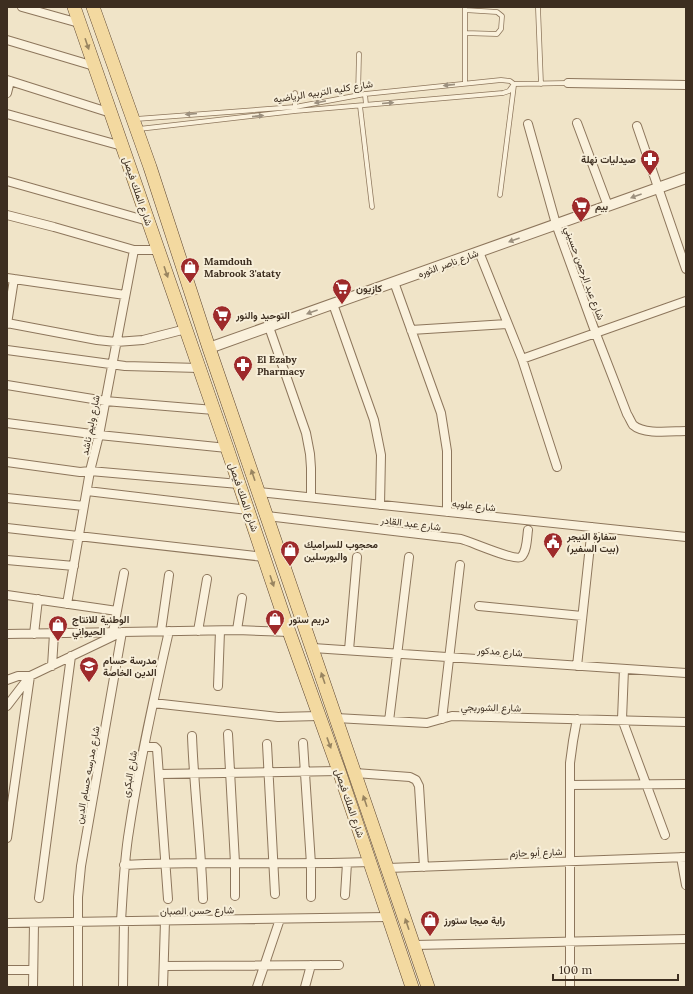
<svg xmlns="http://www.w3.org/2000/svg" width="693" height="994" font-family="Lora,Vazirmatn,serif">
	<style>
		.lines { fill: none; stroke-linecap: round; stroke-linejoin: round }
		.service-casing { stroke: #8d765c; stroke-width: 5.5 }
		.minor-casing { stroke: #8d765c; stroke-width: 10 }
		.tertiary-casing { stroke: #8d765c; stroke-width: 12 }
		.primary-casing { stroke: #5b4430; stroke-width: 14 }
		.service { stroke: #faf1dc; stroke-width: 4 }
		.minor { stroke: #faf1dc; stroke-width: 8 }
		.tertiary { stroke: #faf1dc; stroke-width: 10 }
		.primary { stroke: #f3d9a0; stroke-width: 13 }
		.oneway { fill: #988460 }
		.oneway2 { fill: #9c907e }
		.labels { text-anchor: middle; stroke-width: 4; stroke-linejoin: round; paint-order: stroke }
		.street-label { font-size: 10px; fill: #3d2e20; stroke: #f7eed8 }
		.poi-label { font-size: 10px; font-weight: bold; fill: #3d2e20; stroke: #f7eed8; text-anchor: start }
	</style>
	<rect width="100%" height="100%" fill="#f0e4c8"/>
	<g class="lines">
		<g class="service-casing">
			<path id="service" d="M538,8l3,76
				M465,33l32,1 4,-5 1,-13 -5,-4 -32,-2
				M465,83v-76
				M295,93v15
				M365,94l1,11
				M358,95l1,-41
				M360,106l12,101
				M136,119l159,-12 70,-13 136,-14 9,1 4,3 54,-1
				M139,129l156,-18 208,-18 6,-2 5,-7
				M500,195l14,-110"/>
		</g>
		<g class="minor-casing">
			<path id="minor" d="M22,7l57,16
				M7,40l87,26
				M7,80l104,33
				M568,83l118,2
				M7,93l3,-12
				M7,114l115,32
				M577,123l31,83
				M528,124l28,100 40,110 31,80c2,3 4,8 6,11 11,10 39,6 53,6
				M637,126l49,143
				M7,181l141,40
				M7,215l47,12 80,23h24
				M479,252l43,107 35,108
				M7,278l118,17
				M394,282l47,131 6,38v61
				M333,304l41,116 7,35 -1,50
				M7,323l90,17 19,2 27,-2 43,-11
				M7,324l7,-45
				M269,327l37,106 4,21 1,14v29
				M411,330l96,-6
				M7,350l118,16 74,2
				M522,359l164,-58
				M7,385l98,16 109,9
				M7,423l92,12 128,13
				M7,462l73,10 10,-1 149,13
				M87,491l161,19
				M259,492l427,45
				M7,498l77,8
				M267,516l194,23c11,3 53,22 60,18 6,-5 6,-20 7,-27
				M7,528l257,29
				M7,560l67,6
				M7,595l110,16
				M67,604l23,-133 9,-36 35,-185
				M479,606l103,10
				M237,630l5,-32
				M161,631l8,-56
				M198,631l9,-52
				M113,632l11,-59
				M7,634l230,-4 53,2
				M34,634l4,-35
				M313,648l373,25
				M349,650l8,-93
				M52,666l2,-32
				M577,666l15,-139
				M624,669l-2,50 43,116
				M7,680l11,-4h12l-23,162
				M218,686l2,-55
				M153,703l125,14 41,-1
				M7,706l23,-30 90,-43
				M336,718l91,5 25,-7 234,6
				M442,719l18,-154
				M389,721l20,-164
				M228,734l7,129v33
				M192,736c2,54 9,108 11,163
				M303,743l8,121v33
				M267,744l8,150
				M144,747h11l2,2 11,150
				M355,773l55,4 6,3 3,6 5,81
				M159,774l180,-3
				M570,785l116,-1
				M681,857l5,28
				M124,865c82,-4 164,0 246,-3
				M388,868l298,-11
				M345,895l2,-32
				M39,898l32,-242
				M121,921c2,-30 3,-60 8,-90 10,-67 25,-134 40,-200
				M7,923l381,-6
				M414,945l272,-6
				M164,966l175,-1
				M7,970h26
				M33,987l1,-64
				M78,987v-90l3,-31 41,-234
				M123,987l1,-66
				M163,987l2,-66
				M257,987l23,-68
				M305,987l6,-22
				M570,987v-224l3,-22 4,-22"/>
		</g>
		<g class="tertiary-casing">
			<path id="tertiary" d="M209,348l477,-170"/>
		</g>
		<g class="primary-casing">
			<path id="primary" d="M74,7l153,441 60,178 52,145 73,216
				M93,7l57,160 59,181 219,639"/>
		</g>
		<use href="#service" class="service"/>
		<use href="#minor" class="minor"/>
		<use href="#tertiary" class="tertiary"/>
		<use href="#primary" class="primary"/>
	</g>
	<defs><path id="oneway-solid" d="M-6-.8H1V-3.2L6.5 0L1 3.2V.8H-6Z"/></defs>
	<g class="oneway">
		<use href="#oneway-solid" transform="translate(87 44) rotate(71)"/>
		<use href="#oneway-solid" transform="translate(166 272) rotate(71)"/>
		<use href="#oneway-solid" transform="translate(253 475) rotate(-109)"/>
		<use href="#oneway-solid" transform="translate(272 581) rotate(71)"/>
		<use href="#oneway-solid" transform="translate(323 678) rotate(-109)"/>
		<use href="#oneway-solid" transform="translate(329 743) rotate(70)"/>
		<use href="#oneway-solid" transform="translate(365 801) rotate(-109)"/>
		<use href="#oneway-solid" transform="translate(407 924) rotate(-109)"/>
	</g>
	<g class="oneway2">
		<use href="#oneway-solid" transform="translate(449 85) rotate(174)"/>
		<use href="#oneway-solid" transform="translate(320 102) rotate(169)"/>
		<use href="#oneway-solid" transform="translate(388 103) rotate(-5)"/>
		<use href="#oneway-solid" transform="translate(191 114) rotate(175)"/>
		<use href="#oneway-solid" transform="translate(258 116) rotate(-6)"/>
		<use href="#oneway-solid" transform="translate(636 196) rotate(160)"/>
		<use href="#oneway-solid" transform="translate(514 240) rotate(160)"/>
		<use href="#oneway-solid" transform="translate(312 312) rotate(160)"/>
	</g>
	<defs>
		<g id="pharmacy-pin" transform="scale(1)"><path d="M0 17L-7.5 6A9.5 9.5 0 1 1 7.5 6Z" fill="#9e2a2b" stroke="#f7eed8"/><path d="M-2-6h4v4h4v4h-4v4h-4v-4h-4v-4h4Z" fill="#fff"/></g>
		<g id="supermarket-pin" transform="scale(1)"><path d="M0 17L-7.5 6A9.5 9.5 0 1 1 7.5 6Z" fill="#9e2a2b" stroke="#f7eed8"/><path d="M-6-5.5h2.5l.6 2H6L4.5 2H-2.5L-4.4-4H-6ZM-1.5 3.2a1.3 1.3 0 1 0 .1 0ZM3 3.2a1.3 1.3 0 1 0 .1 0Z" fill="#fff"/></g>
		<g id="shop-pin" transform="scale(1)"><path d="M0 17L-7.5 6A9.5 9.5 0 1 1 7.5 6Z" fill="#9e2a2b" stroke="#f7eed8"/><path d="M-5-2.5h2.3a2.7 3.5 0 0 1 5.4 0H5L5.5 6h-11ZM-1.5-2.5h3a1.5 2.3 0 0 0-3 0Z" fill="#fff"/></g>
		<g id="civic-pin" transform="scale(1)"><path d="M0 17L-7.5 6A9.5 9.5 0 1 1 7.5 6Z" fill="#9e2a2b" stroke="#f7eed8"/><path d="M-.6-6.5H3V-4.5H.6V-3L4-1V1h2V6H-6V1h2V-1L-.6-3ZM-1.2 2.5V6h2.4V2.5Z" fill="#fff"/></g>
		<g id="school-pin" transform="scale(1)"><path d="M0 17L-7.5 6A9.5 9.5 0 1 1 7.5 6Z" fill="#9e2a2b" stroke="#f7eed8"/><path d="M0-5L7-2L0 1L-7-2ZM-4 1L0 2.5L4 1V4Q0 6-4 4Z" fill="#fff"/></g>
	</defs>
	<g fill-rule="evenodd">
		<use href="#pharmacy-pin" x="650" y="159"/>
		<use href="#supermarket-pin" x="581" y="206"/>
		<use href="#shop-pin" x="190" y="267"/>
		<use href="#supermarket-pin" x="342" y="288"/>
		<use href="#supermarket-pin" x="222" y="315"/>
		<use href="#pharmacy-pin" x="243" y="365"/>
		<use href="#civic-pin" x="553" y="542"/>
		<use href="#shop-pin" x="290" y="550"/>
		<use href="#shop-pin" x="275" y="619"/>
		<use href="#shop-pin" x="58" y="625"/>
		<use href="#school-pin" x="89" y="666"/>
		<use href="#shop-pin" x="430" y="920"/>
	</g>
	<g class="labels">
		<g class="street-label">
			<text transform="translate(323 91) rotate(-9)" y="4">شارع كليه التربيه الرياضيه</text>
			<text transform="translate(138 191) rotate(71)" y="4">شارع الملك فيصل</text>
			<text transform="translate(448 263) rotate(-20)" y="4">شارع ناصر الثوره</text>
			<text transform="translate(585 273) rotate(70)" y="4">شارع عبد الرحمن حسيني</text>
			<text transform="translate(90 425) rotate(-79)" y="4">شارع وليم ناشد</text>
			<text transform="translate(244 497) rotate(71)" y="4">شارع الملك فيصل</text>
			<text transform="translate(474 505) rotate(6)" y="4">شارع علوبه</text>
			<text transform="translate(411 523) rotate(7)" y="4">شارع عبد القادر</text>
			<text transform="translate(500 651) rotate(4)" y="4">شارع مدكور</text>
			<text transform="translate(491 707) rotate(1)" y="4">شارع الشوربجي</text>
			<text transform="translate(129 774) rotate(-80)" y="4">شارع البكرى</text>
			<text transform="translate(87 775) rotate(-80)" y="4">شارع مدرسه حسام الدين</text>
			<text transform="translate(350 803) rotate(71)" y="4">شارع الملك فيصل</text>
			<text transform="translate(536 852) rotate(-2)" y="4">شارع أبو حازم</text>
			<text transform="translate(197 910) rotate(-1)" y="4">شارع حسن الصبان</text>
		</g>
		<g class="poi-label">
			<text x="636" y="163" text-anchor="end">صيدليات نهلة</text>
			<text x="595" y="210">بيم</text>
			<text x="204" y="265">Mamdouh<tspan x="204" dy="12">Mabrook 3'ataty</tspan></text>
			<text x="356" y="292">كازيون</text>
			<text x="236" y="319">التوحيد والنور</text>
			<text x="257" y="363">El Ezaby<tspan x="257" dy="12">Pharmacy</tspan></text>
			<text x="567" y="540">سفارة النيجر<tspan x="567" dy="12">(بيت السفير)</tspan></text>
			<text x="304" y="548">محجوب للسراميك<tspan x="304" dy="12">والبورسلين</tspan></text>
			<text x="72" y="623">الوطنية للانتاج<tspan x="72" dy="12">الحيواني</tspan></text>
			<text x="289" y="623">دريم ستور</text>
			<text x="103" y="664">مدرسة حسام<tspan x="103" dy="12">الدين الخاصة</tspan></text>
			<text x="444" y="924">راية ميجا ستورز</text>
		</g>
	</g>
	<rect width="693" height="994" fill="none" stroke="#3d2e20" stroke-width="16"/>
	<path d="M553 974v6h125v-6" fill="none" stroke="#3d2e20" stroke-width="2"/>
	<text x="559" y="974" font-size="12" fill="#3d2e20" stroke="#f7eed8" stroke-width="3" paint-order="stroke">100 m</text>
</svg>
